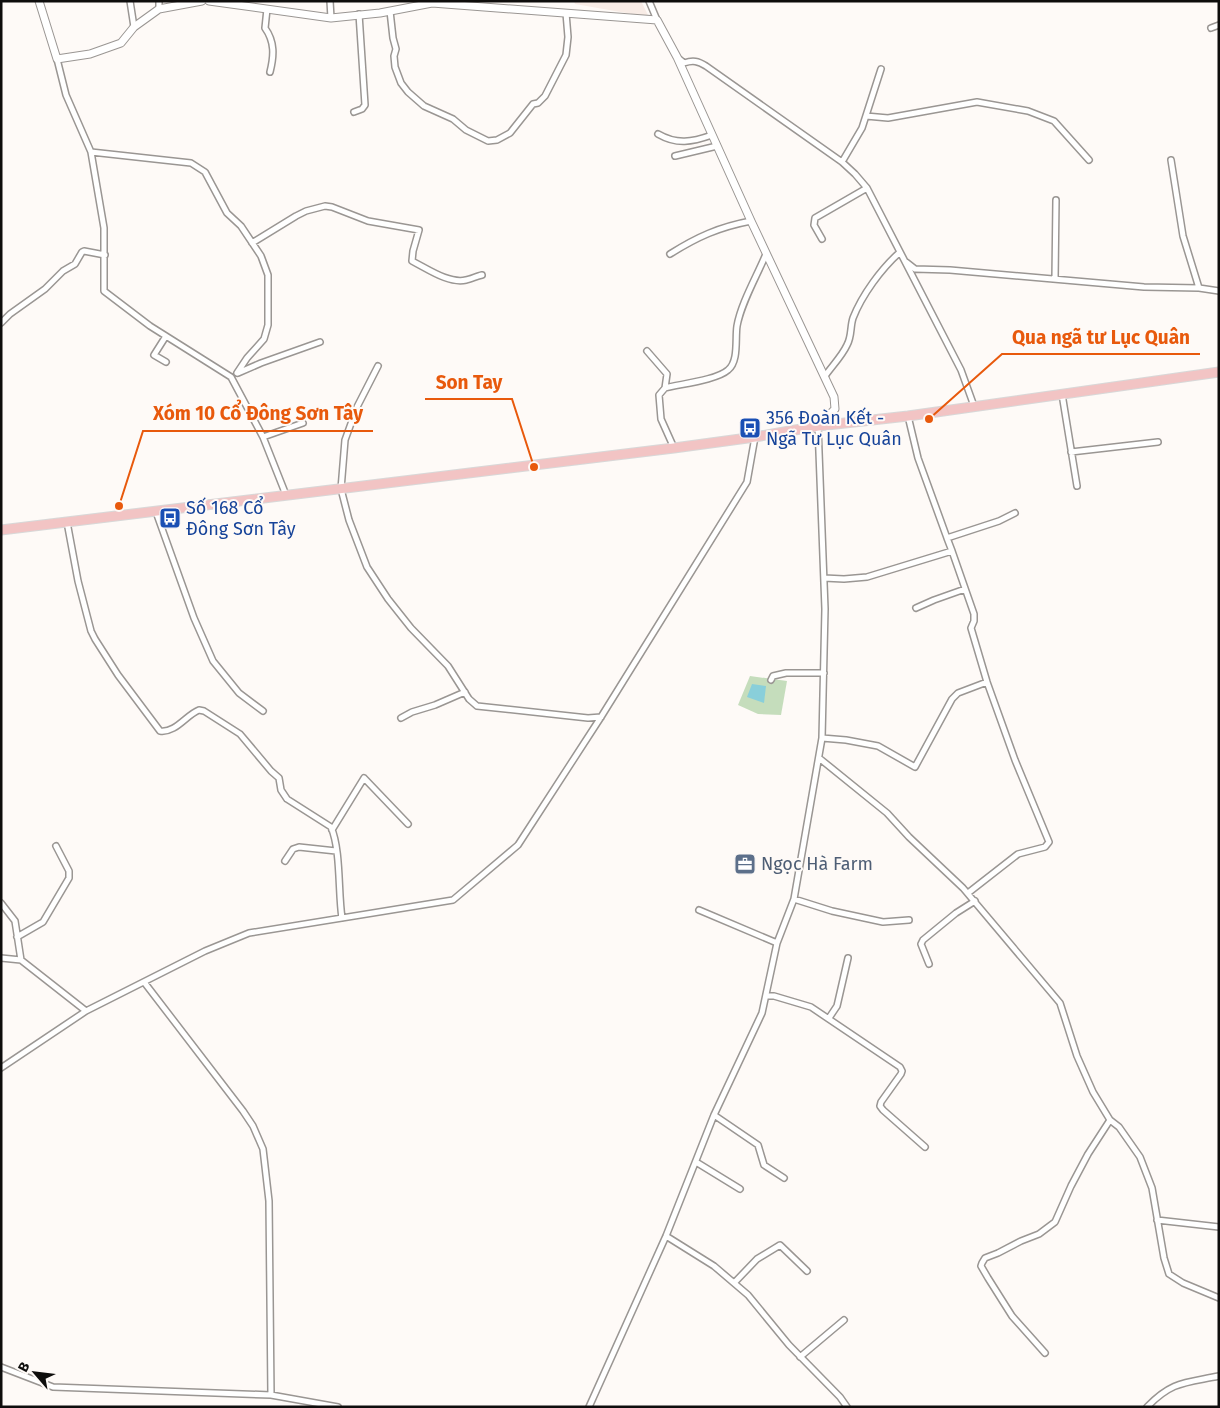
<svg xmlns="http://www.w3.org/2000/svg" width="1220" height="1408" font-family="'Fira Sans',sans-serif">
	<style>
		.built { fill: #f8ece6 }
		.green { fill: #c5ddbc }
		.water { fill: #89cfda }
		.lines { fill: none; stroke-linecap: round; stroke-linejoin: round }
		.minor-casing { stroke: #9a9693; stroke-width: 8 }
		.tertiary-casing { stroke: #9a9693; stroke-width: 9 }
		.trunk-casing { stroke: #d8d8d8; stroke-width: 11 }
		.minor { stroke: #fff; stroke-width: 5 }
		.tertiary { stroke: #fff; stroke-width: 7 }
		.trunk { stroke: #f2c4c4; stroke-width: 9 }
		.labels { text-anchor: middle; stroke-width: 4; stroke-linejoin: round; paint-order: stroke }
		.transit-label { font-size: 18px; fill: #164399; stroke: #fefaf7; text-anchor: start }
		.service-label { font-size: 18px; fill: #4e5e75; stroke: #fefaf7; text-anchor: start }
		.leader { fill: none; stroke: #e8590c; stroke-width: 2 }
		.callout-dot { fill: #e8590c; stroke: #fefaf7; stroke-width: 2 }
		.callout-label { font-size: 19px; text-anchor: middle; font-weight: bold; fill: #e8590c; stroke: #fefaf7; stroke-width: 4; stroke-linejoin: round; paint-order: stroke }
	</style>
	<rect width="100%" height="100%" fill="#fefaf7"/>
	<path class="built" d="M574,1h67l8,16 -74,-13z"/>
	<path class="green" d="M750,676l37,5 -6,34 -23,-1 -20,-9z"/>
	<path class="water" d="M752,684l14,2 -2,17 -17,-6z"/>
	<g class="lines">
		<g class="minor-casing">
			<path id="minor" d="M130,1l4,26
				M159,1v8
				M330,1l1,17
				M649,1l8,19
				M267,9l-2,19c10,14 9,28 5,44
				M390,11l3,27 3,11 -2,7 1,11 6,16 7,9 16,14 29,13 13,11 22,11 9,-1 13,-7 23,-29 5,-1 7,-7 21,-41 2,-18 -2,-24
				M1211,28l8,-3
				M678,58l6,5c9,-3 14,-2 22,3l136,96 13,12 12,14 94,182 13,36
				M57,59l9,36 25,57 13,76v63l46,35 81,51 32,60 23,58
				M354,112l8,-3 3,-4 -6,-91
				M866,116l22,2 89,-16 51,9 26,10 35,39
				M658,134c19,11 34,8 54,1
				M91,152l100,11 14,9 22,41 14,13 20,30 7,19v50l-4,14 -17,19 -10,15
				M675,156l42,-10
				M1171,160l12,76 16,52
				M842,162l20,-34 19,-59
				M822,239l-8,-14 1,-7 52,-30
				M252,243l44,-27 10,-5 19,-5 7,1 36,14 51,9 -6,21 -1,10c16,8 37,23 54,19 5,-1 11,-4 16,-5
				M670,254c27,-17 49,-27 81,-33
				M906,262l9,7 35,1 194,17 55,1 20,3
				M1055,279l1,-79
				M1,323l9,-9 35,-25 18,-18 12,-7 7,-12 2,-1 21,4
				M647,351l20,23 -2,14 -6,7 2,24 13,29
				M166,362l-12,-7 12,-19
				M378,366l-21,41 -12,33 -4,49 8,31 18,47 21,32 23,29 37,38 21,33 8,7 111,12 13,-1
				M238,373l23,-10 59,-21
				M825,376c7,-10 17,-20 22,-31 5,-9 3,-18 6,-27 9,-23 28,-49 47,-66
				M665,388c15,-4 52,-8 63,-18 11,-9 7,-31 9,-44 4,-23 20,-50 29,-72
				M1062,394l15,92
				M908,416l10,42 29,80
				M263,437l40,-14
				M1071,452l87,-10
				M156,512l38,106 19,43 26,32 24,18
				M67,522l11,59 13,50 4,8 23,36 42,56c16,2 26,-16 39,-21l5,1 36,23 31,37 8,7 2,12 6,9 44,28c10,23 7,65 11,91
				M952,551l22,63v7l-3,7 16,54 28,78 34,82 -4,5 -27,7 -50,39
				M824,578l20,1 23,-2 85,-26 -5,-13 52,-17 16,-8
				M916,608l18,-8 31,-11
				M771,680l2,-4 13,-3h38
				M401,718l11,-6 23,-7 30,-13
				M822,738l24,2 32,6 37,21 37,-68 6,-6 29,-11
				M819,758l68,55 22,24 54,51 97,115 17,53 16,36 17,28 9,7 21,30 12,31 12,70 5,16 14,9 36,15
				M332,830l32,-52 44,46
				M285,861l8,-12 6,-2 37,4
				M794,899l38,12 51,11 26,-2
				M1,903l14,18 6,39
				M699,910l78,33
				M17,937l26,-15 26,-44v-7l-13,-25
				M1,958l20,2 65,51
				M929,964l-8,-20 2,-4 33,-27 19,-12
				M144,982l99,129 10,15 10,23 6,52 2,194
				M767,996h7l37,11 89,60 2,4 -1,3 -20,28 -1,4 3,4 42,37
				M829,1018l8,-12 11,-48
				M1,1068l85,-57 119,-60 44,-18 204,-33 65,-55 83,-128 146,-235 8,-45
				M714,1115l44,30 6,20 20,13
				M696,1162l44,27
				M1157,1220l62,7
				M666,1236l48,30 34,29 41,50 51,52 7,10
				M735,1282l22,-23 23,-14 27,26
				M1045,1353l-33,-37 -24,-38 -7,-12 1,-3 3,-5 13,-5 23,-12 18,-7 16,-12 16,-36 17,-32 22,-34
				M800,1357l44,-37
				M1,1367l52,20 218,8 67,12
				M589,1407l77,-171 48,-121 48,-102 15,-70 17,-44 28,-161 3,-129 -7,-183
				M1147,1407c25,-26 38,-24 72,-31"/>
		</g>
		<g class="tertiary-casing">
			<path id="tertiary" d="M39,1l18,58 33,-5 31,-11 13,-16 25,-18 43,-8
				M209,1l122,17 49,-5 52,-10 225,17 20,37 74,164 83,176 1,12 -17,17"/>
		</g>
		<g class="trunk-casing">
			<path id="trunk" d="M1,530l673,-82 81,-11 63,-11 90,-10 311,-44"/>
		</g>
		<use href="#minor" class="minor"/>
		<use href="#tertiary" class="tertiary"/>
		<use href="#trunk" class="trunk"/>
	</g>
	<defs>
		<g id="bus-square" transform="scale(1.125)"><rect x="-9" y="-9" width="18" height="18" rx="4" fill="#1a4fb4" stroke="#fefaf7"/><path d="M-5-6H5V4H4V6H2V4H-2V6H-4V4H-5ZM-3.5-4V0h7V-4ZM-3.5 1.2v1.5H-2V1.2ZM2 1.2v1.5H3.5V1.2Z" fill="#fff"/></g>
		<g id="office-square" transform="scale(1.125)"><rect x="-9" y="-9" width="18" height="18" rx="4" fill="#5c6f8a" stroke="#fefaf7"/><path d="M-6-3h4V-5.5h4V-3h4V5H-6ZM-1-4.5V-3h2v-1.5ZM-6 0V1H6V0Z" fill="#fff"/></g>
	</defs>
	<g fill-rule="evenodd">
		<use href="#bus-square" x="750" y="428"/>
		<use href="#bus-square" x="170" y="518"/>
		<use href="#office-square" x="745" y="864"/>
	</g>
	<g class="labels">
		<g class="transit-label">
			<text x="766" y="424">356 Đoàn Kết -<tspan x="766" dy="21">Ngã Tư Lục Quân</tspan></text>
			<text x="186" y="514">Số 168 Cổ<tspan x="186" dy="21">Đông Sơn Tây</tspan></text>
		</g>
		<g class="service-label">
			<text x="761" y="870">Ngọc Hà Farm</text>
		</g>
	</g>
	<path class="leader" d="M929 419L1002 354H1200M534 467L512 399H425M119 506L143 431H373"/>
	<g class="callout-dot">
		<circle cx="929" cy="419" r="5"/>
		<circle cx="534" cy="467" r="5"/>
		<circle cx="119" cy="506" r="5"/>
	</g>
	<g class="callout-label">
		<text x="1101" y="344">Qua ngã tư Lục Quân</text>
		<text x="469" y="389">Son Tay</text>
		<text x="258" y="420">Xóm 10 Cổ Đông Sơn Tây</text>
	</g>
	<rect width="1220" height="1408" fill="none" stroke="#0e0d0c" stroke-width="5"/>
	<g transform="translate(35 1373) rotate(298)" stroke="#fefaf7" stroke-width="4" paint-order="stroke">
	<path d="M0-4L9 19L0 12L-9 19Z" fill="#0e0d0c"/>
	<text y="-8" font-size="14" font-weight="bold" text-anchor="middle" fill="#0e0d0c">B</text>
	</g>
</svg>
